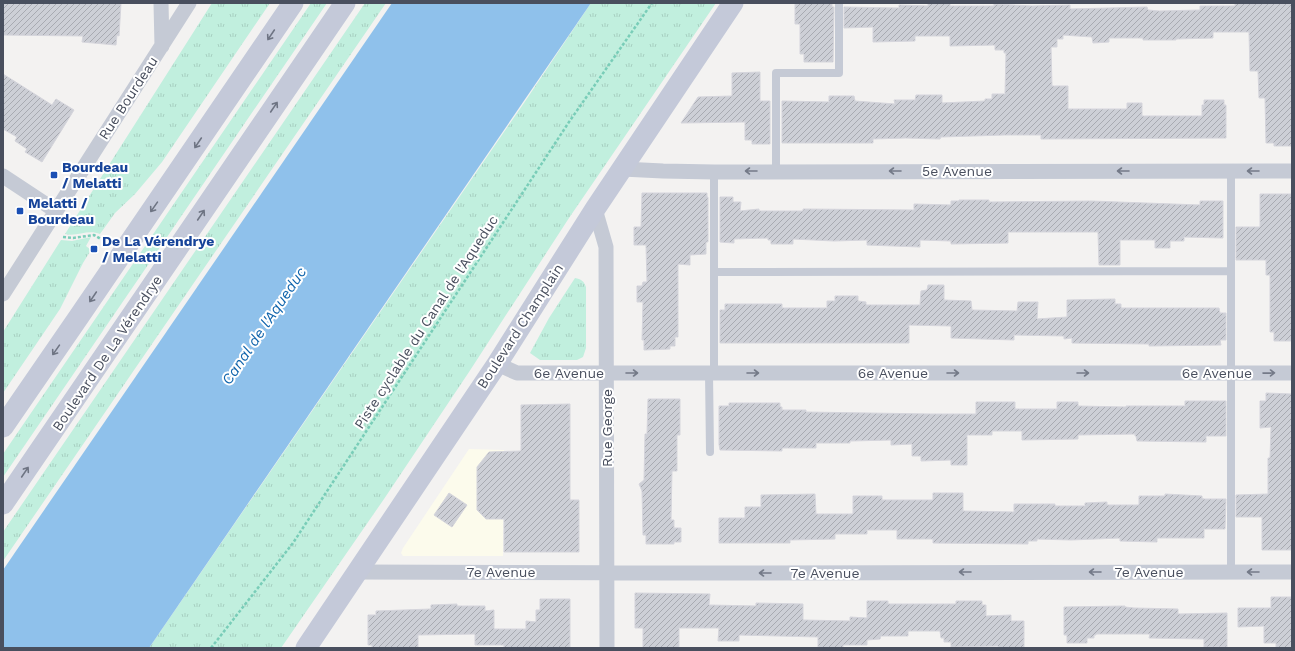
<svg xmlns="http://www.w3.org/2000/svg" width="1295" height="651" font-family="'Work Sans',sans-serif">
	<style>
		.commercial { fill: #fcfbec }
		.grass { fill: url(#grass-tufts) }
		.water { fill: #8fc1eb }
		.building { fill: url(#building-hatch); stroke: #d5d5dc }
		.lines { fill: none; stroke-linecap: round; stroke-linejoin: round }
		.path { stroke: #79cdb8; stroke-width: 2.5; stroke-dasharray: 3 2; stroke-linecap: butt }
		.lane { stroke: #c5cad5; stroke-width: 8 }
		.street { stroke: #c5cad5; stroke-width: 15 }
		.secondary { stroke: #c4c9d9; stroke-width: 21 }
		.oneway { stroke: #6e7483 }
		.oneway2 { stroke: #747a88 }
		.transit-dot { fill: #1a4fb4; stroke: #fff; stroke-width: 1.5 }
		.labels { text-anchor: middle; stroke-width: 4; stroke-linejoin: round; paint-order: stroke }
		.street-label { font-size: 14px; fill: #494f5e; stroke: #fff }
		.transit-label { font-size: 14px; font-weight: bold; fill: #164399; stroke: #fff; text-anchor: start }
		.water-label { font-size: 15px; font-style: italic; fill: #0f64ac; stroke: #fff }
	</style>
	<defs>
		<pattern id="grass-tufts" width="24" height="20" patternUnits="userSpaceOnUse"><rect width="24" height="20" fill="#c1efde"/><path d="M3 7l-1-3M5 7V3M7 7l1-3M15 17l-1-3M17 17v-4M19 17l1-3" fill="none" stroke="#a7cfc1"/></pattern>
		<pattern id="building-hatch" width="6" height="6" patternUnits="userSpaceOnUse"><rect width="6" height="6" fill="#cdcfd6"/><path d="M-1 1l2-2M0 6l6-6M5 7l2-2" fill="none" stroke="#a8aab1"/></pattern>
	</defs>
	<rect width="100%" height="100%" fill="#f3f2f1"/>
	<path class="commercial" d="M469,449l35,1 -1,106h-100l-2,-3 2,-5z"/>
	<path class="grass" d="M212,3h58l-108,159 -27,32 -20,19 -15,21c-12,-5 -23,3 -35,0z
		M311,3h16l-324,474v-23z
		M365,3h21l-383,558v-29z
		M591,3h125l-147,215 -100,154 -85,127 -103,149h-132l375,-545z
		M91,237l-5,9 5,4 -8,13 -23,46 -57,84v-61l58,-92 11,1z
		M575,278c6,1 9,3 11,9v61l-3,9 -6,3h-37l-10,-7 19,-35z"/>
	<path class="water" d="M392,3h199l-442,645h-146v-78z"/>
	<path class="building" d="M3,3h118l-2,33 -2,-1 -1,10 -34,-3 1,-6 -80,-1z
		M795,3h37v4h2l-1,55h-29v-8h-4v-30h-5z
		M928,3h22v3h44v-2l38,2 38,-1v4l77,-2 1,3 11,1 41,-1v-4h35v-3h57v143h-18v-3h-8l-1,-45h-6l-1,-27h-8l-1,-39h-36v6l-37,1v1h-33v-2h-34v4l-16,1 -1,-6 -29,-2v4h-6v8h-6l1,39h16v23h59v-6h15v13h60v-11h2v-5h20v5h2v33l-185,1v-4h-37l-63,2 -1,2 -34,-1 -33,1v4h-91v-42l47,1v-6h25l1,5 40,3 -1,-4h21l1,-5h26v8l43,-2v-2h7v-5h13l1,-41h-2v-3h-9v-5l-45,1v-10h-35v5l-42,1v-15l-29,1v-21l55,1v-3l29,1z
		M760,72v29h10v43h-18v-4h-7v-18l-64,1 17,-26 34,-1v-23z
		M3,74l49,31 4,-6 18,11 -32,52 -17,-10 2,-3 -12,-8 2,-4 -14,-8z
		M642,193h65v4h1v45h-2v12l-16,1v10l-12,-1v73h-3v9h-5v3l-26,1v-10h-2l1,-38h-6v-16h5l1,-4h4l-1,-37h-12v-18h7z
		M1260,194h32v147h-18v-9h-4v-57h-4v-15h-30v-33h24z
		M720,197h13v5h8l-1,9 19,-2v2h44v-2l111,1v-6l37,1v-4h8v-1h30v2l102,-1 109,4v-4h23v37l-39,-1v4h-14v7h-15v-8h-35v25h-21l-1,-33h-90v11l-57,1v-3l-31,-1v7l-53,-2v-5l-33,1 -41,-2v5h-22v-4h-3v-2l-34,1v4l-14,-1z
		M928,285h16v15l27,1 1,9 45,1 1,-9h20l-1,17 30,-2v-17l48,-1v5h6v4h98l1,5h6v27h-6l1,5 -72,1v-2l-77,-1v-5l-8,1v-3l-50,-1v5l-63,-2v-12l-42,-1v18h-189v-33h5v-6h57v4h45v-7h8v-5h23v5l8,1v3h54l1,-14 6,-1z
		M1266,393l26,1v156h-30v-33h-26v-22l32,-1v-36h2l1,-31 -11,1v-27h6z
		M648,399h32v36h-3v36h-5l-1,49h3v8h7v14h-7v2h-28v-9h-3l-1,-44 -3,-7 5,-4 1,-46h2z
		M1185,401h41v35h-20v6l-69,-1 -1,-5h-1v-2l-57,1v4l-56,1v-9h-30v4h-25v30h-16v-5l-30,1v-5h-9v-12l-21,1v-5l-41,1v2h-34v5h-34v3l-62,-1 -1,-6v-38h10v-3h51v4h2v3h24v2l124,2h46v-12h39v7h42v-7h21v4l48,1v-1h59z
		M570,404v96h9v52h-75v-33h-18l-9,-9v-43l12,-15 32,-1v-46z
		M449,493l18,12 -15,22 -18,-12z
		M933,493h30v18l51,1v-8h41v2h30v-3l22,-1v3h32v-9h26v-2l37,2v2l2,1h22l-1,30h-21v9h-47v4l-37,-1v-3l-49,2 -34,-1v2h-9v3l-95,-1v-4h-36v-9h-30v4h-32v5l-45,1v3h-71v-25h26v-11h16v-12l54,-1 1,20h37v-18h29v4h51z
		M635,593l75,1 -1,11 47,1v-3l47,1v16l47,1v-4l17,1v-17h21v3h68v-3h26v4h4v11l25,-1v6h13v27h-26v-2l-47,1v-5h-7v-4h-3l-1,-7h-32v5h-27l-1,3 -13,1v5h-24v3h-25v-11l-79,-2v6h-21l1,-13h-40v20h-36v-20h-8z
		M1271,597h21v51h-16v-5h-12v-17l-26,1v-19h33z
		M540,599h30v49h-66v-3h-29v-11l-57,1v13h-46v-3h-4v-30h8v-4l55,-2v-4l26,-1v2h28v5l9,-1v19h32v-8l10,1v-12h4z
		M1125,606v1l9,1 44,1v5l49,-1v34h-23v-8l-55,-1 1,-4h-54v1h-2v3h-7v5h-20v-8h-3v-28z"/>
	<g class="lines">
		<path class="path" d="M63,237l10,1 21,-3 12,7
			M211,648l82,-105 276,-421 83,-119"/>
		<path class="lane" d="M776,171v-98h63v-70
			M1231,171v401
			M714,272l517,-1
			M709,373l1,79
			M714,373v-201"/>
		<path class="street" d="M161,3l1,43
			M622,169l41,2 51,1 578,-1
			M3,176l53,35
			M595,209l11,38 1,401
			M3,294l186,-291
			M497,364l20,9h775
			M358,572l352,1 582,-1"/>
		<path class="secondary" d="M3,427l75,-109 215,-315
			M3,504l342,-501
			M306,648l191,-284 98,-155 138,-206"/>
	</g>
	<defs><path id="oneway-shaft" d="M-6 0H5M1.5-3L5.5 0L1.5 3" fill="none" stroke-width="1.6" stroke-linecap="round" stroke-linejoin="round"/></defs>
	<g class="oneway">
		<use href="#oneway-shaft" transform="translate(271 35) rotate(124)"/>
		<use href="#oneway-shaft" transform="translate(274 107) rotate(-56)"/>
		<use href="#oneway-shaft" transform="translate(198 143) rotate(124)"/>
		<use href="#oneway-shaft" transform="translate(154 207) rotate(125)"/>
		<use href="#oneway-shaft" transform="translate(201 215) rotate(-56)"/>
		<use href="#oneway-shaft" transform="translate(93 297) rotate(124)"/>
		<use href="#oneway-shaft" transform="translate(56 350) rotate(125)"/>
		<use href="#oneway-shaft" transform="translate(25 472) rotate(-56)"/>
	</g>
	<g class="oneway2">
		<use href="#oneway-shaft" transform="translate(751 171) rotate(180)"/>
		<use href="#oneway-shaft" transform="translate(895 171) rotate(180)"/>
		<use href="#oneway-shaft" transform="translate(1123 171) rotate(180)"/>
		<use href="#oneway-shaft" transform="translate(1253 171) rotate(180)"/>
		<use href="#oneway-shaft" transform="translate(632 373)"/>
		<use href="#oneway-shaft" transform="translate(753 373)"/>
		<use href="#oneway-shaft" transform="translate(953 373)"/>
		<use href="#oneway-shaft" transform="translate(1083 373)"/>
		<use href="#oneway-shaft" transform="translate(1269 373) rotate(-1)"/>
		<use href="#oneway-shaft" transform="translate(965 572) rotate(180)"/>
		<use href="#oneway-shaft" transform="translate(1095 572) rotate(180)"/>
		<use href="#oneway-shaft" transform="translate(1253 572) rotate(-180)"/>
		<use href="#oneway-shaft" transform="translate(765 573) rotate(180)"/>
	</g>
	<g class="transit-dot">
		<rect x="50" y="171" width="8" height="8" rx="2"/>
		<rect x="16" y="207" width="8" height="8" rx="2"/>
		<rect x="90" y="245" width="8" height="8" rx="2"/>
	</g>
	<g class="labels">
		<g class="street-label">
			<text transform="translate(128 98) rotate(-57)" y="5">Rue Bourdeau</text>
			<text x="957" y="176">5e Avenue</text>
			<text transform="translate(426 322) rotate(-57)" y="5">Piste cyclable du Canal de l'Aqueduc</text>
			<text transform="translate(520 326) rotate(-57)" y="5">Boulevard Champlain</text>
			<text transform="translate(107 353) rotate(-56)" y="5">Boulevard De La Vérendrye</text>
			<text x="569" y="378">6e Avenue</text>
			<text x="893" y="378">6e Avenue</text>
			<text x="1217" y="378">6e Avenue</text>
			<text transform="translate(607 428) rotate(-90)" y="5">Rue George</text>
			<text x="501" y="577">7e Avenue</text>
			<text x="1149" y="577">7e Avenue</text>
			<text x="825" y="578">7e Avenue</text>
		</g>
		<g class="transit-label">
			<text x="62" y="172">Bourdeau<tspan x="62" dy="16">/ Melatti</tspan></text>
			<text x="28" y="208">Melatti /<tspan x="28" dy="16">Bourdeau</tspan></text>
			<text x="102" y="246">De La Vérendrye<tspan x="102" dy="16">/ Melatti</tspan></text>
		</g>
		<g class="water-label">
			<text transform="translate(264 326) rotate(-56)" y="5">Canal de l'Aqueduc</text>
		</g>
	</g>
	<rect width="1295" height="651" fill="none" stroke="#494f5e" stroke-width="8"/>
</svg>
